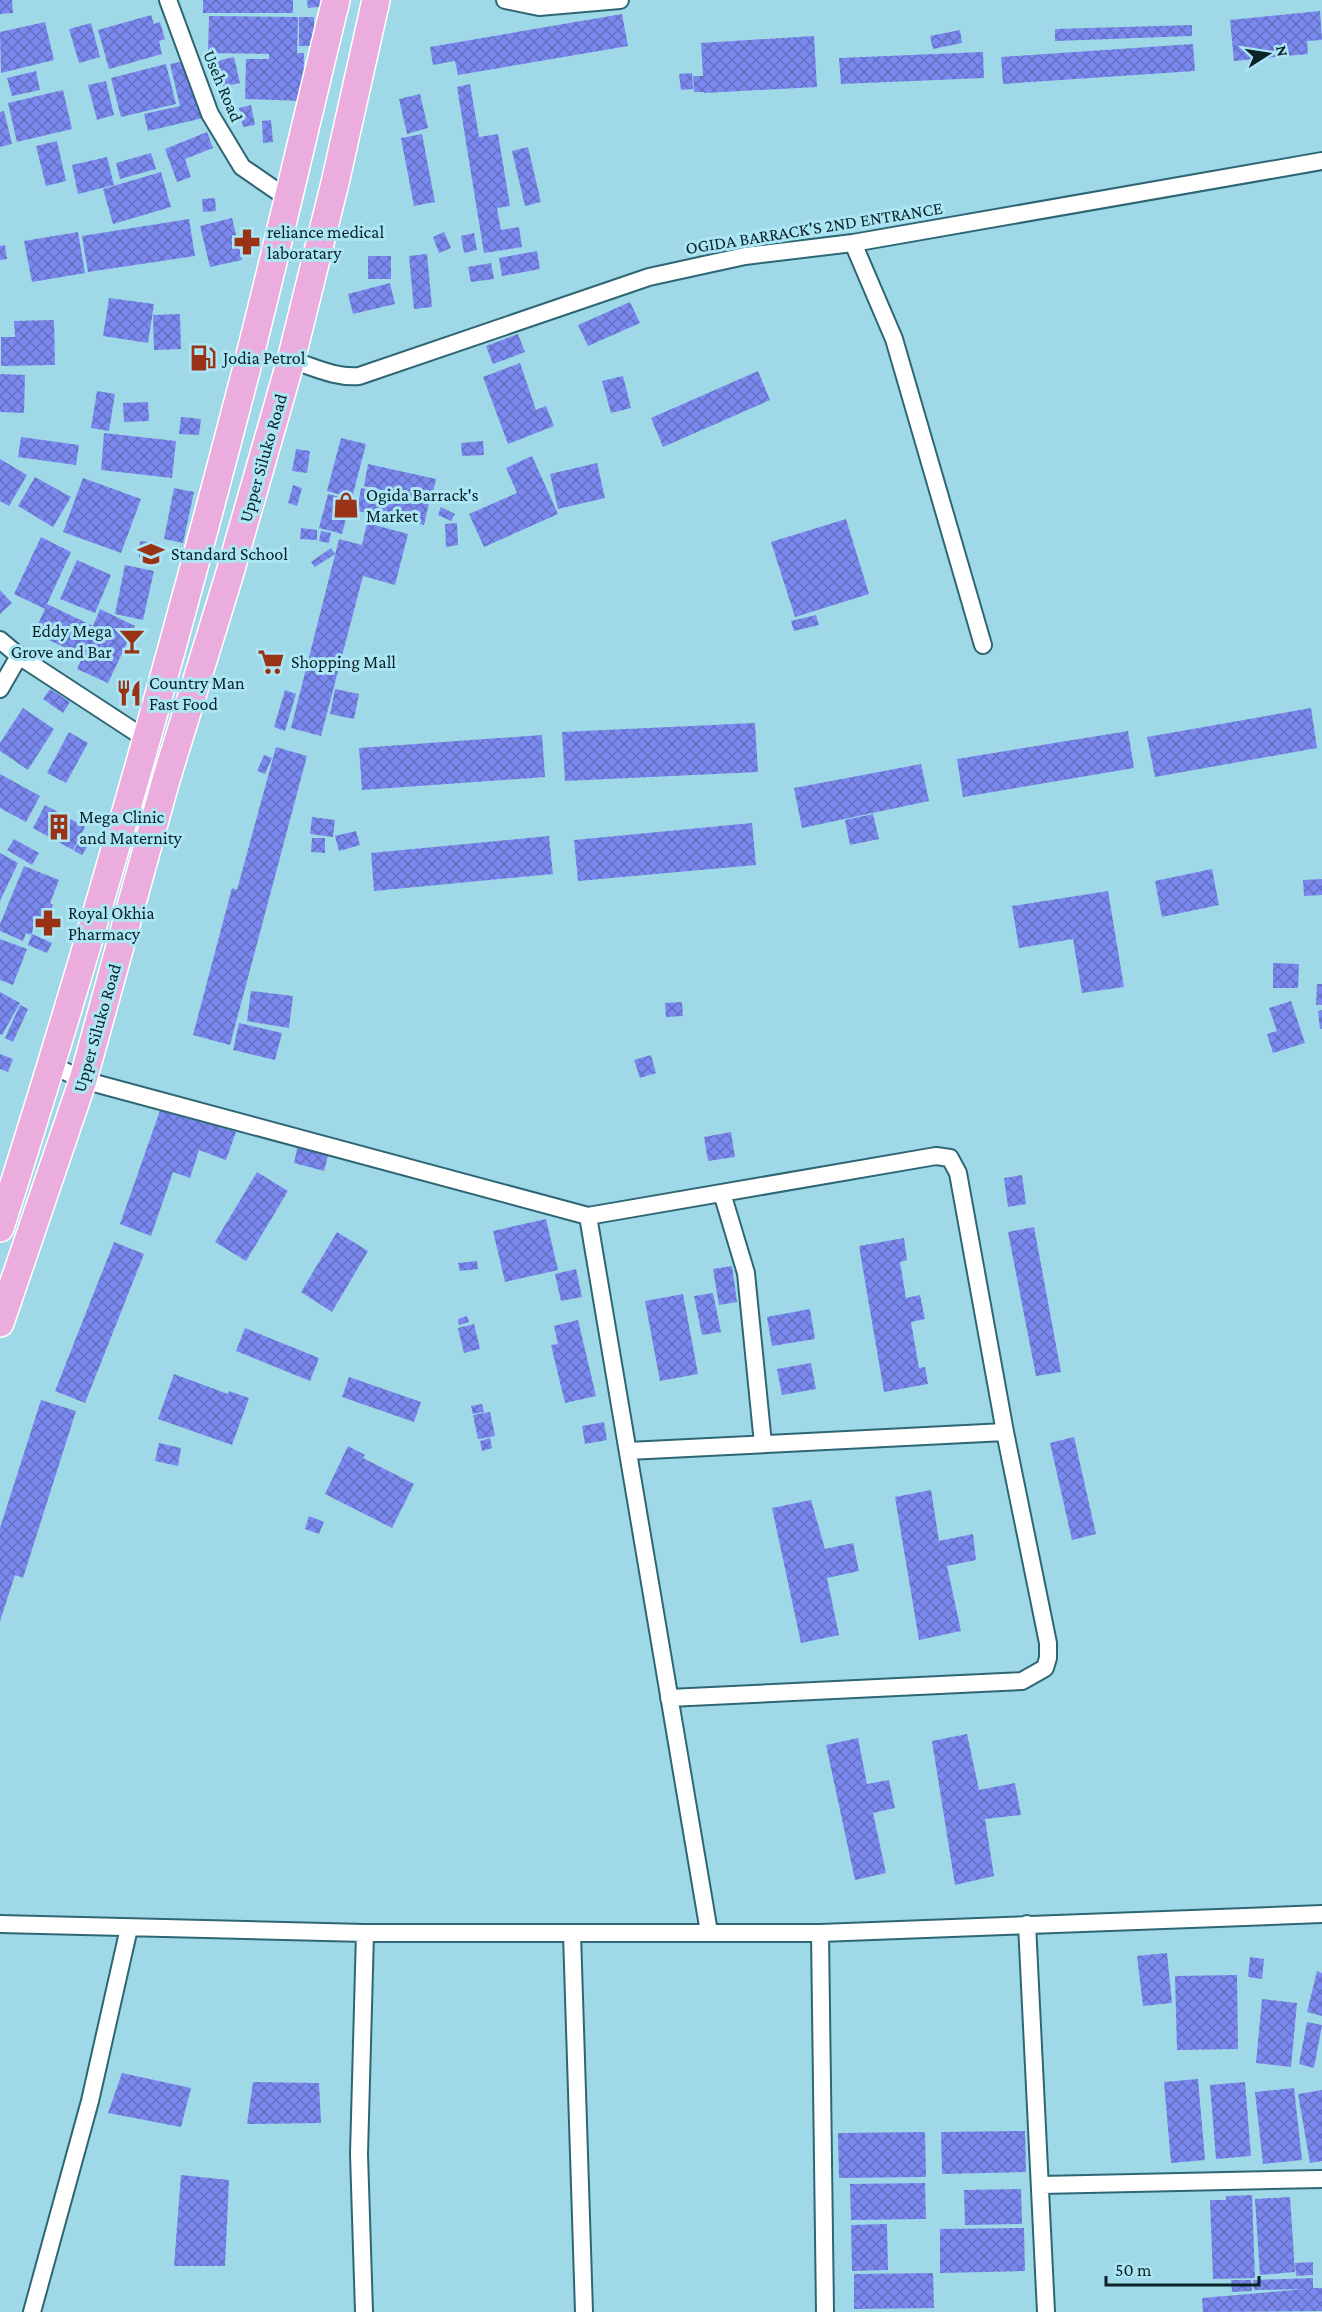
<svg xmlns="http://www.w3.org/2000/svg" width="1322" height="2312" font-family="'Crimson Pro',serif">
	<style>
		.building { fill: url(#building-cross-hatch) }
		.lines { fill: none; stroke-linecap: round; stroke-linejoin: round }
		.minor-casing { stroke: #2f6674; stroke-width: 20 }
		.primary-casing { stroke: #fff; stroke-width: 30 }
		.minor { stroke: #fff; stroke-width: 16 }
		.primary { stroke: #ebadde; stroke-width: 27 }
		.labels { text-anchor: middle; stroke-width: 6; stroke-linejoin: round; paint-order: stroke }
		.street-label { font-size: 18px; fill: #0b2228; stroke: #ace6f5 }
		.poi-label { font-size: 18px; fill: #0b2228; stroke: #ace6f5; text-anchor: start }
	</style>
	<defs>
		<pattern id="building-cross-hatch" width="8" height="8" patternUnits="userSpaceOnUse" patternTransform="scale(1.5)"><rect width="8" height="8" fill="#7b89ef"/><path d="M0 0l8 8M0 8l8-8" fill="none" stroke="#6370c2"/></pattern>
	</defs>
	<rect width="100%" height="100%" fill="#9fd9e8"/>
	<path class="building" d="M0,0h12l1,13 -13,1z
		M203,0h90v13h-90z
		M307,0h19l1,6 -19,2z
		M1320,11l2,29 -15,1 1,13 -74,7 -4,-41z
		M622,14l6,32 -170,29 -3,-14 -22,4 -3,-18z
		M151,15l3,9 6,-2 5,17 -6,2 3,13 -53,15 -11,-39z
		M209,16l89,1 -1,36h7l-1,48 -58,-2 1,-40h23v-5l-61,-1z
		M299,17h15v29h-15z
		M45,22l9,38 -53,13 -1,-41z
		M91,23l9,34 -21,6 -10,-34z
		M1192,25v11l-137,5v-12z
		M960,30l2,13 -29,6 -3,-13z
		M814,36l3,51 -113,6v-1h-10l-1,-16h10l-2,-33z
		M1193,44l2,27 -192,13 -2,-27z
		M983,52l1,26 -143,6 -2,-26z
		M234,57l6,26 -17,4 -6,-26z
		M189,60l14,58 -55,13 -4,-17 36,-8 -10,-42z
		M166,64l10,40 -55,13 -10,-39z
		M36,71l4,19 -28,6 -5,-18z
		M692,73l1,16 -12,1 -2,-16z
		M106,81l8,34 -17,5 -9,-35z
		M470,84l9,53 19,-3 12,72 -13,2 4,22 18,-3 3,20 -38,6 -27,-166z
		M63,90l9,39 -55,13 -9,-39z
		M420,94l8,34 -21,6 -8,-35z
		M251,105l4,20 -12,2 -4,-19z
		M4,111l8,33 -12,3v-35z
		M271,120l2,22 -10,1 -1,-22z
		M207,132l6,16 -28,11 6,18 -14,5 -12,-33z
		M422,134l13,68 -21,4 -13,-68z
		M57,141l9,40 -20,5 -10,-40z
		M528,147l13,55 -16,4 -13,-55z
		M151,153l5,16 -36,10 -4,-16z
		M107,157l7,28 -36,9 -6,-29z
		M161,172l10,35 -58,17 -10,-35z
		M215,198l1,13 -13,1 -1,-13z
		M232,218l10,42 -32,7 -10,-41z
		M189,219l6,37 -107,16 -6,-36z
		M78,232l7,41 -53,9 -8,-41z
		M444,232l7,16 -12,5 -6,-16z
		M474,233l3,17 -13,3 -3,-17z
		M5,245l2,14 -7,1v-14z
		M537,251l3,18 -38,7 -3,-18z
		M427,254l5,53 -18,2 -5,-53z
		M368,256h23v23h-23z
		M491,263l3,16 -23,3 -3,-15z
		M390,283l5,21 -42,10 -5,-20z
		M109,298l45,6 -6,39 -45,-7z
		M630,302l10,21 -52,23 -10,-21z
		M180,314l1,35 -27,1 -1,-35z
		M54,320l1,45 -54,1v-29h14l-1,-16z
		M518,334l7,18 -32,12 -7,-18z
		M520,363l16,47 10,-4 8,20 -46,18 -25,-67z
		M758,371l12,29 -107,47 -12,-29z
		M0,374l25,1 -1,38 -24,-1z
		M623,376l8,32 -20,5 -9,-32z
		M97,391l18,3 -6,37 -18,-3z
		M148,402l1,19 -25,1 -1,-19z
		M181,417l20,2 -2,16 -20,-1z
		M104,433l72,8 -4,37 -71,-8z
		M21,437l58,8 -3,20 -58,-8z
		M341,438l25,6 -14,54 -25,-7z
		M483,441l1,14 -22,1 -1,-13z
		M296,449l14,2 -3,22 -15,-2z
		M532,456l26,58 -74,33 -15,-33 48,-21 -11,-25z
		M0,459l27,16 -18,31 -9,-5z
		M597,463l8,35 -47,11 -8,-35z
		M368,464l68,15 -5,22 -67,-15z
		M35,477l36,20 -18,30 -35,-21z
		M83,478l58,21 -20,54 -58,-21z
		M293,485l9,3 -5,18 -9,-3z
		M174,488l20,4 -11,51 -19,-4z
		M361,488l68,15 -5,22 -67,-14z
		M328,494l23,6 -9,34 -23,-6z
		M441,507l14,7 -4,7 -13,-6z
		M846,519l23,75 -74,23 -24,-75z
		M367,523l41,11 -13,51 -32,-9 -42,160 -30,-8 48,-189 23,6z
		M457,523l1,22 -12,2 -1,-23z
		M301,528l16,2v10l-17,-1z
		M321,531l10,2 -2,10 -10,-2z
		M41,537l30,15 -24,52 46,22 7,-17 35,17 -27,57 -31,-14 6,-13 -49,-23 11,-24 -31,-15z
		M140,541l18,2 -1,15 -18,-1z
		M331,548l4,6 -20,13 -4,-5z
		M77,560l34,15 -16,38 -35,-14z
		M125,565l29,6 -11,49 -28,-6z
		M0,590l12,13 -12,11z
		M816,615l3,10 -25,6 -3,-10z
		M50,689l20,13 -7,11 -20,-14z
		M335,689l24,5 -5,25 -24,-5z
		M285,690l11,4 -11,37 -11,-4z
		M23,708l31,21 -26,41 -28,-19v-8z
		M1311,708l6,40 -162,29 -8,-40z
		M755,723l3,49 -193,9 -3,-49z
		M1128,731l6,37 -171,29 -6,-38z
		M69,732l19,11 -22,40 -19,-10z
		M542,735l3,42 -183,13 -3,-42z
		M276,747l31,9 -77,289 -37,-10 39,-147 5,2z
		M264,755l8,3 -7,16 -8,-3z
		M921,764l8,37 -127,27 -8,-40z
		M0,774l40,22 -14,26 -26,-14z
		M45,805l40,22 -12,23 -40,-22z
		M873,814l6,25 -29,6 -5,-25z
		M312,817l23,3 -2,17 -23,-3z
		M752,823l4,42 -178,16 -4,-41z
		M356,831l4,14 -21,6 -4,-15z
		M549,836l4,38 -179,17 -3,-38z
		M312,838h13v15l-14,-1z
		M14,839l25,14 -7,12 -25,-15z
		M78,842l9,5 -5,8 -8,-4z
		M0,853l18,10 -18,38z
		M24,866l35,14 -9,23 3,2 -6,15 -9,-4 -7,19 -5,-2 -3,8 -23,-10v-7z
		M1212,869l7,36 -57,12 -7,-36z
		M1322,879v16l-18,1 -1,-16z
		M1108,891l16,96 -42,6 -9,-54 -54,9 -7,-42z
		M32,934l20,9 -5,10 -19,-8z
		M0,939l27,10 -14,36 -13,-5z
		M1273,963l26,1 -1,24h-25z
		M1317,984h5v21h-6z
		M251,991l42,5 -4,32 -42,-7z
		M0,992l20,11 -18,32 -2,-1z
		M1291,1001l14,42 -32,10 -6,-19 10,-3 -8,-23z
		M682,1002l1,14 -17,1 -1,-14z
		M20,1005l8,4 -15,33 -8,-4z
		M1322,1010v19h-2l-2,-18z
		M239,1023l43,10 -7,27 -42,-10z
		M0,1054l13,5 -5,13 -8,-3z
		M651,1055l5,18 -16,5 -6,-18z
		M162,1105l74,27 -10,28 -27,-10 -9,28 -17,-6 -22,64 -31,-12z
		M731,1132l4,25 -27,4 -4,-24z
		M299,1140l31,8 -6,23 -30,-8z
		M257,1172l31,19 -42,70 -31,-19z
		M1022,1175l4,29 -18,3 -4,-29z
		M546,1219l12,51 -53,12 -12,-51z
		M1034,1227l27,145 -25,4 -28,-144z
		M337,1232l31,19 -36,61 -31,-20z
		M904,1238l3,22 -7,2 6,36 14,-3 5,24 -14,3 8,46 6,-1 3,17 -44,8 -25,-146z
		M114,1242l30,12 -59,149 -30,-12z
		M477,1261l1,8 -18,2 -2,-8z
		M732,1266l5,36 -18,3 -6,-36z
		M576,1269l6,28 -21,4 -6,-27z
		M713,1293l8,39 -19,3 -8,-39z
		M683,1294l15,80 -38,7 -15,-80z
		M810,1309l5,30 -43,7 -5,-29z
		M467,1316l2,6 -10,3 -1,-6z
		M578,1320l18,76 -31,7 -14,-58 7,-1 -4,-18z
		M474,1324l6,25 -16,4 -6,-25z
		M245,1328l74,30 -9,23 -74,-30z
		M811,1363l5,26 -34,6 -5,-26z
		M174,1374l54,20 1,-3 20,7 -17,47 -74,-26z
		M349,1377l72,25 -7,20 -72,-25z
		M41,1400l35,11 -53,167 -8,-3 -15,46v-93z
		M482,1404l2,8 -11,2 -2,-8z
		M490,1412l5,24 -17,3 -5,-24z
		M604,1422l3,18 -22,4 -3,-18z
		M1074,1437l22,97 -24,6 -22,-97z
		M490,1438l2,10 -10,3 -2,-10z
		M159,1443l22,5 -3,18 -23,-5z
		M348,1446l17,9 -2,3 51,26 -22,44 -67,-34z
		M931,1490l8,51 34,-7 3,26 -29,6 14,65 -42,9 -24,-143z
		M811,1500l14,49 28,-6 6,28 -32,7 12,57 -38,8 -29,-135z
		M309,1516l15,6 -5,12 -14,-5z
		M967,1734l12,56 36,-7 6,32 -36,4 9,57 -39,9 -23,-144z
		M858,1738l9,46 22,-4 6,28 -22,5 13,60 -31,7 -29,-135z
		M1167,1953l5,50 -29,3 -6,-50z
		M1250,1957l14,2 -2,20 -14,-2z
		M1317,1971l5,2v43l-15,-4z
		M1237,1975l1,74 -61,1 -2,-74z
		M1262,1999l35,4 -6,64 -35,-4z
		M1307,2022l15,3 -8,43 -15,-4z
		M122,2073l69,15 -10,39 -73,-14z
		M1198,2079l7,81 -34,3 -7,-81z
		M253,2082l66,1 2,40 -74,1z
		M1245,2082l6,74 -35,3 -6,-74z
		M1294,2088l8,72 -39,4 -8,-72z
		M1322,2090v71l-12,2 -12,-69z
		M1025,2131l1,41 -84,2 -1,-42z
		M925,2132l1,45 -87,1 -1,-45z
		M181,2175l48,5 -4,86h-51z
		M925,2183l1,36 -75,1 -1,-36z
		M1021,2189l1,35 -57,1 -1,-35z
		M1252,2195l3,83 -42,1 -3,-79h16v-4z
		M1290,2197l5,75 -35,3 -5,-76z
		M887,2224l1,46 -36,1 -1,-46z
		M1024,2228l1,43 -85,2v-44z
		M1313,2262v13l-17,1 -1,-13z
		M933,2273l1,35 -80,1v-35z
		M1313,2278v10h9v23l-119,1 -1,-14 104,-9 -52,1 -1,-10z
		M1231,2280h20l1,11 -20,1z"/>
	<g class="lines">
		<g class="minor-casing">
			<path id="minor" d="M168,0l42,114 32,53 45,31
				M505,0l34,7 81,-7
				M853,243l41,96 89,306
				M291,360c23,7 44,18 68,16l290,-99 96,-21 108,-13 469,-82
				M0,640l19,16 127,83
				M0,689l19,-33
				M52,1065l31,15 505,136 348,-60 14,2 8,15 47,259 43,211v15l-3,10 -23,13 -353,17
				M722,1193l24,80 17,171
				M588,1216l121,716
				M628,1451l377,-19
				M0,1924l365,9h455l502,-19
				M1027,1924l19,388
				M820,1933l5,379
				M572,1934l12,378
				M1041,2185l281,-6
				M32,2312l58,-211 39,-173
				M364,2312l-5,-158 6,-221"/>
		</g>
		<g class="primary-casing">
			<path id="primary" d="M0,1228c91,-284 172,-572 247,-861 31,-122 59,-245 89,-367
				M0,1323l83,-243 83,-300 63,-204 62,-216 44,-177 41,-183"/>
		</g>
		<use href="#minor" class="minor"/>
		<use href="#primary" class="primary"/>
	</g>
	<defs>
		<g id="pharmacy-bare" transform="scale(2.07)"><path d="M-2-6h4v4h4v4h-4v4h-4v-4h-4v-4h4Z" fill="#9a3316" stroke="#ace6f5" stroke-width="2.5" paint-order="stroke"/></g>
		<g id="fuel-bare" transform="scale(2.07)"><path d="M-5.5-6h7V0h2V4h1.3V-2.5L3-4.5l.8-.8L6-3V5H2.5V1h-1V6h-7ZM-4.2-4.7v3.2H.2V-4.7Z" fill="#9a3316" stroke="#ace6f5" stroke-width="2.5" paint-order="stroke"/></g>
		<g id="shop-bare" transform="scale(2.07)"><path d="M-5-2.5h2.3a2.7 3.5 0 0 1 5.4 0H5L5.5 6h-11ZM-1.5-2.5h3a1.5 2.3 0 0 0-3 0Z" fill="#9a3316" stroke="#ace6f5" stroke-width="2.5" paint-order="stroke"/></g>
		<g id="school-bare" transform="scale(2.07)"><path d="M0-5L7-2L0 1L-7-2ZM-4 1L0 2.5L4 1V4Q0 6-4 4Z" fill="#9a3316" stroke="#ace6f5" stroke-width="2.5" paint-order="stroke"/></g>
		<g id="bar-bare" transform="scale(2.07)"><path d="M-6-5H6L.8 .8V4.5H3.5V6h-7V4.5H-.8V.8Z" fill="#9a3316" stroke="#ace6f5" stroke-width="2.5" paint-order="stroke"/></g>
		<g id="supermarket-bare" transform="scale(2.07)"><path d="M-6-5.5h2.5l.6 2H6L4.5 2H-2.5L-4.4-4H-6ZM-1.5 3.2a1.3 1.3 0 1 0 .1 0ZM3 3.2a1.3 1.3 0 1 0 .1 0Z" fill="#9a3316" stroke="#ace6f5" stroke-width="2.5" paint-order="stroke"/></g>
		<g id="restaurant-bare" transform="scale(2.07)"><path d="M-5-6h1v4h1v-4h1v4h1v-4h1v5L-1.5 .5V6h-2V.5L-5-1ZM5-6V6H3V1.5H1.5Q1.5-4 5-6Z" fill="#9a3316" stroke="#ace6f5" stroke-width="2.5" paint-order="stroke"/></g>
		<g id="building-bare" transform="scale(2.07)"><path d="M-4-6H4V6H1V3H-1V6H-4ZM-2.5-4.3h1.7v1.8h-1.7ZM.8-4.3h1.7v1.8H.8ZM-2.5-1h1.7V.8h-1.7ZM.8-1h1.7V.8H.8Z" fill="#9a3316" stroke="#ace6f5" stroke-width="2.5" paint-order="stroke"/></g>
	</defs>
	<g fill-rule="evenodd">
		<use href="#pharmacy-bare" x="247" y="242"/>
		<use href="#fuel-bare" x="203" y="358"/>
		<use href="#shop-bare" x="346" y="505"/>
		<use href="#school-bare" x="151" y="554"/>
		<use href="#bar-bare" x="132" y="641"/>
		<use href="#supermarket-bare" x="271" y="662"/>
		<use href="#restaurant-bare" x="129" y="693"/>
		<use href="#building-bare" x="59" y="827"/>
		<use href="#pharmacy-bare" x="48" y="923"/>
	</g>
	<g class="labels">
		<g class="street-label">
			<text transform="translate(223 86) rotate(67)" y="6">Useh Road</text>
			<text transform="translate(814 228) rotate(-9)" y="6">OGIDA BARRACK'S 2ND ENTRANCE</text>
			<text transform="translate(263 458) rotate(-74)" y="6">Upper Siluko Road</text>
			<text transform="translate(97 1028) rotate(-74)" y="6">Upper Siluko Road</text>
		</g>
		<g class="poi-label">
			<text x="267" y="238">reliance medical<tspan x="267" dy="21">laboratary</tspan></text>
			<text x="223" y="364">Jodia Petrol</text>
			<text x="366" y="501">Ogida Barrack's<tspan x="366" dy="21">Market</tspan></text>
			<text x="171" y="560">Standard School</text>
			<text x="112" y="637" text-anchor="end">Eddy Mega<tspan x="112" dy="21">Grove and Bar</tspan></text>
			<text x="291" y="668">Shopping Mall</text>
			<text x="149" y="689">Country Man<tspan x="149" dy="21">Fast Food</tspan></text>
			<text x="79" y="823">Mega Clinic<tspan x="79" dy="21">and Maternity</tspan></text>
			<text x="68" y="919">Royal Okhia<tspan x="68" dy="21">Pharmacy</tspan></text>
		</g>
	</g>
	<g transform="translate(1268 54) rotate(78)" stroke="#ace6f5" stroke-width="4.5" paint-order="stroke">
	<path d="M0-4.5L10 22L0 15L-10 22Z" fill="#0b2228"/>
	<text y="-9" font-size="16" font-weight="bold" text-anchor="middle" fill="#0b2228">N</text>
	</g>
	<path d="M1106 2276v9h153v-9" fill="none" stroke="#0b2228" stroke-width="3"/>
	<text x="1115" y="2276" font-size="18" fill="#0b2228" stroke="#ace6f5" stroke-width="4.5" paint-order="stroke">50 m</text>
</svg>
